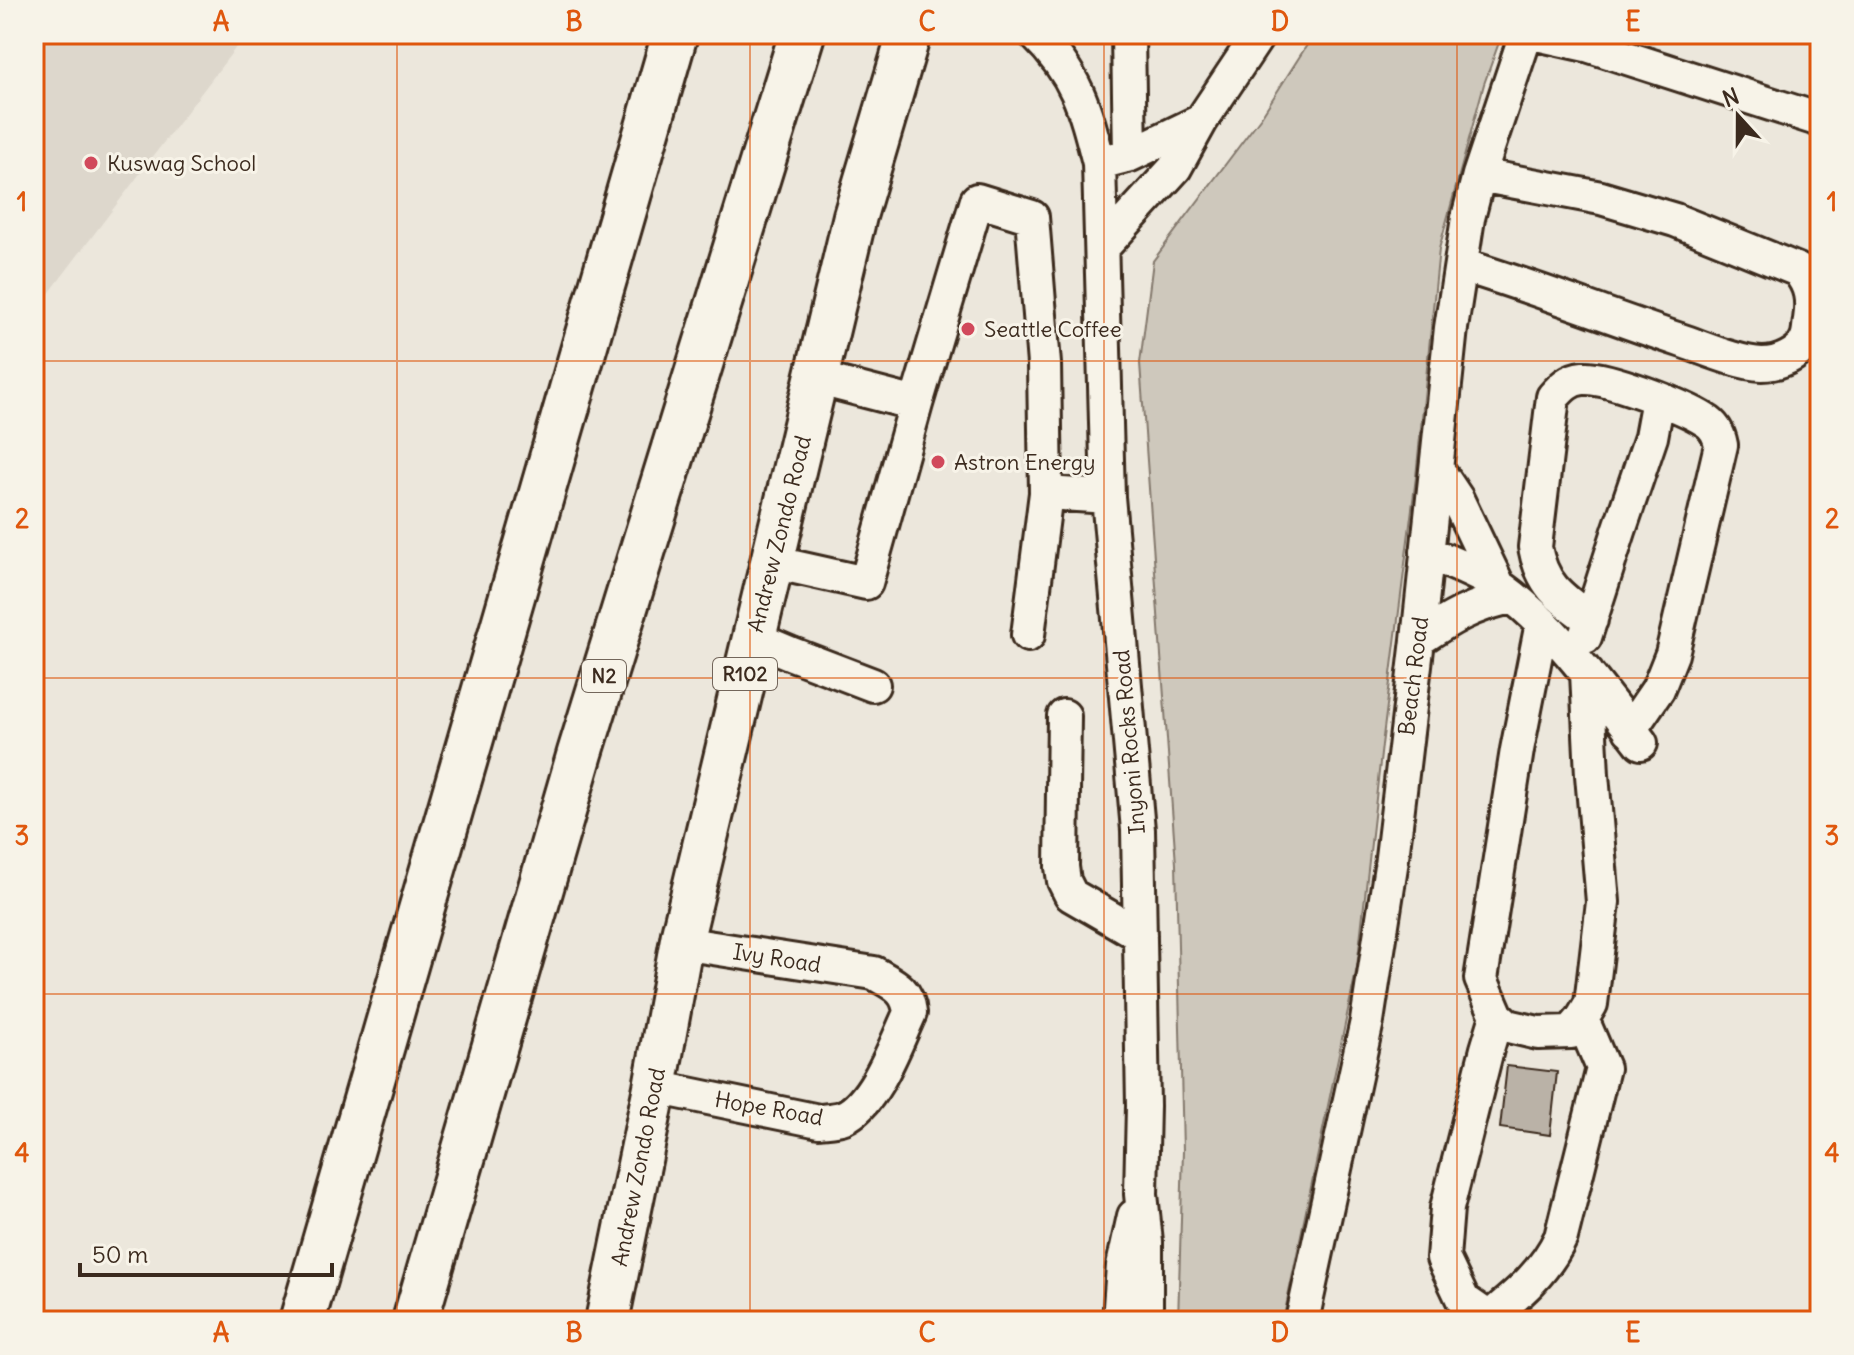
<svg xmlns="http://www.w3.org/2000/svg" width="1854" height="1355" font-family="Delius,sans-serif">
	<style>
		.built { fill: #ddd7cc }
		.green { fill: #cec8bc; stroke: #84796d; stroke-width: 2 }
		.building { fill: #bab2a7; stroke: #3b2a1e; stroke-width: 2 }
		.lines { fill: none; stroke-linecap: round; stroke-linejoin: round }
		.minor-casing { stroke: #3b2a1e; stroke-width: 38 }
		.major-casing { stroke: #3b2a1e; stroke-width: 48 }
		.highway-casing { stroke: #3b2a1e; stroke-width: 50 }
		.minor { stroke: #f7f3e8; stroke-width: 32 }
		.major { stroke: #f7f3e8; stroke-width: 42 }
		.highway { stroke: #f7f3e8; stroke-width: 44 }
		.grid { fill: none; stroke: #df570d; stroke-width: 2; stroke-opacity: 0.55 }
		.poi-dot { fill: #d1495b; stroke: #f7f3e8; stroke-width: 3 }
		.labels { text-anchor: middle; stroke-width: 6; stroke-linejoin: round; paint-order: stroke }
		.shield { fill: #f7f3e8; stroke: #73665b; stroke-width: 2 }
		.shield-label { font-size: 20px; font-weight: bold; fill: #3b2a1e }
		.poi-label { font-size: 22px; fill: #3b2a1e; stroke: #f7f3e8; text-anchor: start }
		.street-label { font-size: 22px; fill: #3b2a1e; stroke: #f7f3e8 }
		.neatline { fill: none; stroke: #df570d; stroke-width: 3 }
		.grid-label { font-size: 26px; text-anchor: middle; font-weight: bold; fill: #df570d }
	</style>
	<rect width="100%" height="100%" fill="#ece7dc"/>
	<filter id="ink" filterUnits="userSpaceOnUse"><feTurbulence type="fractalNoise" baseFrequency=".0125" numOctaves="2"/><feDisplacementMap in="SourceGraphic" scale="16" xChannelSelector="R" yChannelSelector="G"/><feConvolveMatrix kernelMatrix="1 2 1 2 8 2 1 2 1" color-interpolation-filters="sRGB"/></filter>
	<g filter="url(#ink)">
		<path class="built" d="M34,34h212l-199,262 -13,-5z"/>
		<path class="green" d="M1314,34h188l-18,50 -45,165 -23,228 -34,268 -25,222 -74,354h-105l5,-170 -7,-287 -36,-501 13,-102 108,-144z"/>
		<path class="building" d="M1507,1066l50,6 -7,63 -50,-7z"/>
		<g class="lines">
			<g class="minor-casing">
				<path id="minor" d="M1035,34c42,41 50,74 64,129l31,-8 71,-34 58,-87
					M1128,34l2,121
					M1536,34l54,12 230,74
					M1099,163l9,334 30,333 5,276 -2,88 5,48v79
					M1102,248l73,-80 26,-47
					M1461,265c74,22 146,51 219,75 24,8 57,23 82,24 16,0 39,-9 45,-26 2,-5 2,-12 3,-18 3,-20 1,-34 -12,-50l-123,-50 -74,-22 -122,-23
					M816,378l100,26
					M1437,469l20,30 41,86
					M1427,552c24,11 51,20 73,35 57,41 98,101 141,156
					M772,562l94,21 50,-179 61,-204 55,17 12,147 2,129
					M1591,620c-30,-22 -49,-34 -56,-73l18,-150c8,-9 16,-18 30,-19 23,-2 102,29 122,42 9,5 14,14 16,25l-49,209 -14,35 -28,41
					M1542,623l-25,127 -36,229 16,37 11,10 30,7 33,-1 11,-13 9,-15 12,-102 -11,-127 -5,-102
					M1028,635l18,-142 62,4
					M1585,637l34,-106 32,-94 7,-38
					M754,638l38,16 81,31
					M1418,640c31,-21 56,-36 94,-43
					M1064,716l-2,151 2,14 7,14 69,40
					M655,1087l164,34c8,-1 17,-1 25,-4 31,-14 52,-74 66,-104 -2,-24 -17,-29 -36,-40l-193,-30
					M1489,1318l-26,-18 -20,-42 4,-50 40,-159 10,-33
					M1119,1321l4,-55 11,-50
					M1302,1321l65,-300 24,-155 27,-226 33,-312 17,-110 11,-43 47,-141
					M1488,1321l1,-3c29,-24 56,-46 72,-81l42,-169 -21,-49"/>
			</g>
			<g class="major-casing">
				<path id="major" d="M607,1321l48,-234 28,-153 172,-718 54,-182"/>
			</g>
			<g class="highway-casing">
				<path id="highway" d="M302,1321l373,-1287
					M415,1321l165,-568 222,-719"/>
			</g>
			<use href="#minor" class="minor"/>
			<use href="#major" class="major"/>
			<use href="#highway" class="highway"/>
		</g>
	</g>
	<path class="grid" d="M397,34v1287M750,34v1287M1104,34v1287M1457,34v1287M34,361h1786M34,678h1786M34,994h1786"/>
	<g class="poi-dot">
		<circle cx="91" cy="163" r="8"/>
		<circle cx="968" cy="329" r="8"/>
		<circle cx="938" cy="462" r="8"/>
	</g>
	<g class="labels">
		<g class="shield">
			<rect x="713" y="658" width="64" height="32" rx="6"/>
			<rect x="582" y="660" width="44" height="32" rx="6"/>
		</g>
		<g class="shield-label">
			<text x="745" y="681">R102</text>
			<text x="604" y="683">N2</text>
		</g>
		<g class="poi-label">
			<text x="107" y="171">Kuswag School</text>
			<text x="984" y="337">Seattle Coffee</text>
			<text x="954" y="470">Astron Energy</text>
		</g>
		<g class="street-label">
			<text transform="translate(779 534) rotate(-76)" y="8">Andrew Zondo Road</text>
			<text transform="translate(1413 676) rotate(-83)" y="8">Beach Road</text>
			<text transform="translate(1129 742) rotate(-95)" y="8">Inyoni Rocks Road</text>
			<text transform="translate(777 958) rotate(9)" y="8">Ivy Road</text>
			<text transform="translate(769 1108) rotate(10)" y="8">Hope Road</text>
			<text transform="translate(638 1167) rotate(-79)" y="8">Andrew Zondo Road</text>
		</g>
	</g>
	<rect width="1854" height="1355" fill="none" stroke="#f7f3e8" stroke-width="88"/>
	<g transform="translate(1738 116) rotate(339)" stroke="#f7f3e8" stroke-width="6" paint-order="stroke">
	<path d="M0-6L14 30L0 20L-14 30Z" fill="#3b2a1e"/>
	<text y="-12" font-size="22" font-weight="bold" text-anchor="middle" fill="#3b2a1e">N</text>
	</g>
	<path d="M80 1263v12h252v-12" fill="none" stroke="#3b2a1e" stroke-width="4"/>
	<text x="92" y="1263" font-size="24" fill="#3b2a1e" stroke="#f7f3e8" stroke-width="6" paint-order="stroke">50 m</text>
	<rect x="44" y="44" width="1766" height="1267" class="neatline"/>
	<g class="grid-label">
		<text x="221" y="31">A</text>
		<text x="574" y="31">B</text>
		<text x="927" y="31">C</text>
		<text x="1280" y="31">D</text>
		<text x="1633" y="31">E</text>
		<text x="22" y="211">1</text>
		<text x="1832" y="211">1</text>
		<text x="22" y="528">2</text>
		<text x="1832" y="528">2</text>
		<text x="22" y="845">3</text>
		<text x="1832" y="845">3</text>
		<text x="22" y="1162">4</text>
		<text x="1832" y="1162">4</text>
		<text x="221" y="1342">A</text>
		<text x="574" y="1342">B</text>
		<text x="927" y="1342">C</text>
		<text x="1280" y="1342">D</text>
		<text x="1633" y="1342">E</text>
	</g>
</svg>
